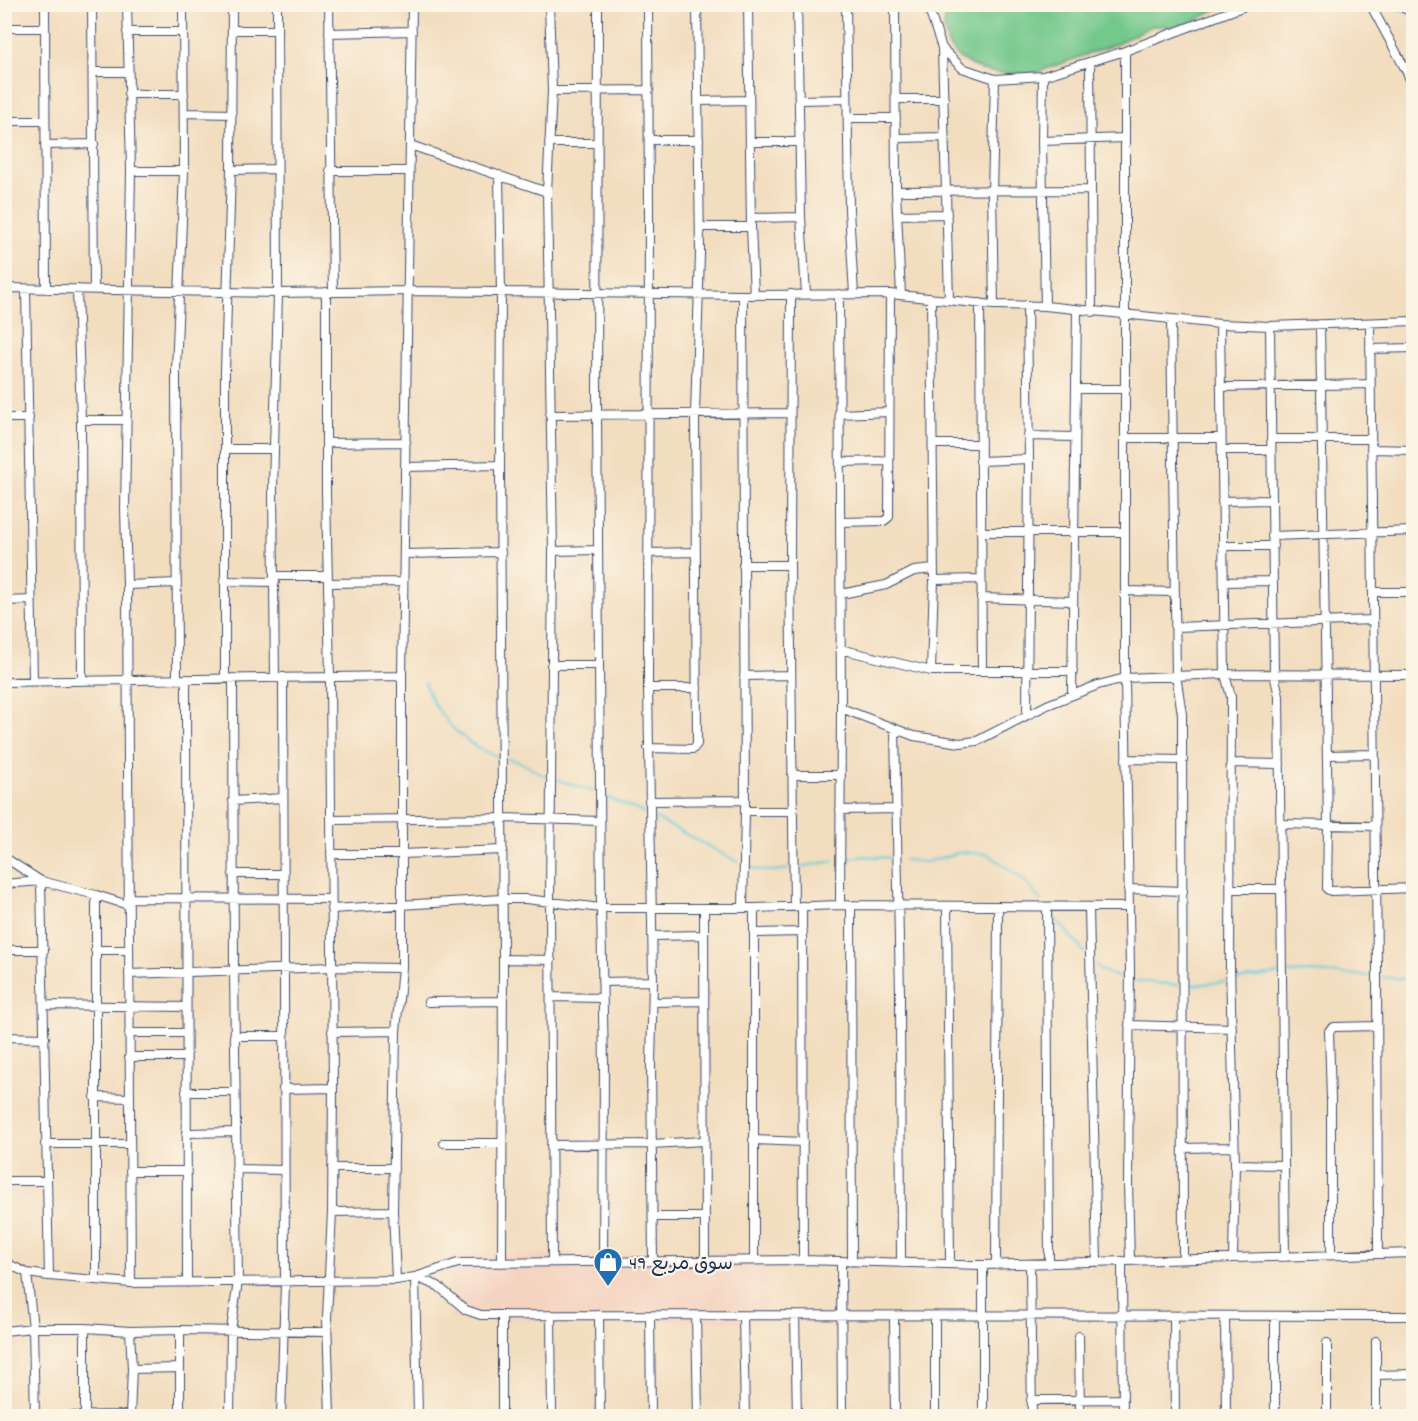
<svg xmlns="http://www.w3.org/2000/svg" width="1418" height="1421" font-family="Dekko,'Playpen Sans Arabic',sans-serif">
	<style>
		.built { fill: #f4d3c0 }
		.green { fill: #73c88c; stroke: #477c75; stroke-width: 1.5 }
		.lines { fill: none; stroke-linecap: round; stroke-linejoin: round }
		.stream { stroke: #5dc7d9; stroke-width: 2 }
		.minor-casing { stroke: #3b496d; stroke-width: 10 }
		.minor { stroke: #fff; stroke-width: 8 }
		.labels { text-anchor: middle; stroke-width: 4.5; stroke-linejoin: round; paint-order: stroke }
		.poi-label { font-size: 20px; fill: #1b2f5e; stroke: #fcf5e5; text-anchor: start }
	</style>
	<rect width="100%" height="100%" fill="#fcf5e5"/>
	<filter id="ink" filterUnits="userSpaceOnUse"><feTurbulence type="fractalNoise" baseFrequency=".0167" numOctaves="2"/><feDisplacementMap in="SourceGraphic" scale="12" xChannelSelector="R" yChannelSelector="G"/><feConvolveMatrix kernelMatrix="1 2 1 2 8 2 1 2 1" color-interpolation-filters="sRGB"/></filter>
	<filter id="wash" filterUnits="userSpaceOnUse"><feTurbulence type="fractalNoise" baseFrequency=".008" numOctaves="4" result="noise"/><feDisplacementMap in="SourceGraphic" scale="24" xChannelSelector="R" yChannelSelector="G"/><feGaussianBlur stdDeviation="1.35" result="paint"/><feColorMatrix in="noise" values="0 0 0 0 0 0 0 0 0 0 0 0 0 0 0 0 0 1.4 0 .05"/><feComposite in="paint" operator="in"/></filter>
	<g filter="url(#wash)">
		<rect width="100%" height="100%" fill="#f2ddbf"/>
		<path class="built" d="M767,1253v69l-317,-2 -2,-66z"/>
		<path class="green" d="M949,5h275l-26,14 -21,8 -25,-1 -36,18 -81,29h-38l-16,-3 -24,-13 -9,-12 -4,-16 1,-12z"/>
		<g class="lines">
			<path class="stream" d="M425,683c9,31 41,64 72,73
				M508,759l12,3 25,14
				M556,779l38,13
				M606,797l38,16
				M655,818l83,44
				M846,859l18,-3 28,2
				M904,860l22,2 36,-10 26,2 37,27 16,20
				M749,867c13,5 26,5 39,2
				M799,867l35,-6
				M1050,912l35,41
				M1096,965l3,4 25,11
				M1288,973l24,-1 59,4
				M1383,977l31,3
				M1236,980l41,-6
				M1136,981l42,4
				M1189,985l36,-3"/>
		</g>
	</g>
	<g filter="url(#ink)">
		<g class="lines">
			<g class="minor-casing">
				<path id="minor" d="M45,4l1,285
					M92,4l2,285
					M127,4l4,167 -6,338 2,76 4,698
					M329,4l4,288
					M508,4l20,2 24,-2
					M549,4l3,87
					M598,4l-1,410 4,494 3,158 -1,196
					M648,4l1,213 -1,471 5,293 -2,83 2,197
					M748,4l3,223 3,68
					M797,4l4,213 5,77
					M846,4l3,206 5,84
					M895,4l1,187 5,104
					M927,4l15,44 20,20 33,11 48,-3 82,-25 125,-47
					M1370,4l38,70 6,24
					M1391,4l23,8
					M45,5l16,-1
					M4,28h41
					M232,30h45
					M127,32h56
					M329,33l83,-2
					M942,48l7,252
					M1125,51v627l5,291 -2,214 2,78
					M1090,62l2,250
					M94,72h33
					M1043,76l-1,65 3,165
					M128,94h56
					M896,99h48
					M800,100l47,-1
					M699,101l50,-1
					M184,113l48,1
					M848,118h48
					M4,121h41
					M896,138l49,-1
					M649,140h50
					M1042,141l82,-3
					M750,142h50
					M549,143h49
					M45,145l49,-1
					M410,145l137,47
					M231,170l46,-1
					M131,171h53
					M330,171h78
					M499,175l2,116 -1,174 3,494 -1,304
					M896,191l195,-1
					M897,215l50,-1
					M751,218l50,-1
					M700,227h51
					M4,288l274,5 129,-2 336,4 147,-1 104,11 51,1 175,18 50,2 144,-5
					M26,289l7,392
					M77,289l4,131 1,261
					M326,292v200l4,185 3,411 -1,124 -5,106 3,98
					M791,294l-1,271 4,341
					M839,294l2,414 -1,197
					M743,295l2,516 -2,97
					M931,298l3,282 -3,91
					M980,303l2,368
					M994,305l-2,-113 3,-113
					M1027,305l2,154 -2,256
					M1171,320l5,355 6,39 1,546
					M1370,323l7,642 1,289
					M1220,324l5,350 6,23 -1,269 5,198 -2,94
					M1320,324l8,501 -1,64 4,2 83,-3
					M1270,326l4,348 5,22 6,561
					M1370,349l44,-1
					M1221,387l149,-3
					M1076,389h50
					M839,414l50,-2
					M550,415l240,-2
					M4,418h25
					M81,420h45
					M1028,436l47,1
					M1125,438h96
					M1271,439h100
					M326,443l80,-1
					M933,444h48
					M225,449h49
					M1371,449l43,1
					M1222,450h49
					M980,461l49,-2
					M840,462l48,-1
					M405,467l95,-2
					M1222,501l50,-1
					M841,522l43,-1 5,-4 1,-223
					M981,532h144
					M1272,536l142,-5
					M1223,546h50
					M553,551l45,-1
					M648,553l48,-1
					M404,554l97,-2
					M743,565h47
					M275,576h53
					M934,580l47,-1
					M224,581l51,1
					M1224,582l49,-1
					M328,583l75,-1
					M127,585l50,-2
					M1125,591l50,1
					M1373,592h41
					M841,594l45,-9 28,-14 20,-2
					M981,598l92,3
					M4,601l28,-1
					M1175,627l198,-7
					M840,649l91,22h142
					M551,665h48
					M744,676l47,-1
					M225,678v-306l6,-202 1,-166
					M275,678l-2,-189 5,-196 -1,-289
					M177,679l-1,-308 8,-200 -1,-167
					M186,679l1,604
					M4,682l398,-6
					M648,688h49
					M1072,695l5,-385
					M841,708l73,28 46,7 17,-2 70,-36 51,-20 27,-7 100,-4 189,1
					M895,729l5,265 1,269
					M648,748l45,1 4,-5 -2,-330 5,-160 -3,-250
					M1327,755l47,-1
					M1126,759l57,1
					M1231,763l49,1
					M792,775h49
					M233,801l50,-3
					M649,801l96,-1
					M840,810l57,-1
					M745,811h48
					M331,820l172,-2 97,3
					M1281,824l94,2
					M331,854h70l102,-4
					M4,857l37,24 8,395
					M233,874h50
					M4,884l37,-3 55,14 32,10
					M1128,889l55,2
					M1231,889h51
					M128,898l203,1
					M851,905l1,356
					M802,906l1,354
					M947,906l3,358
					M1047,907l2,357
					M704,908l1,352
					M1089,908l8,354
					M331,909l171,-10h24l75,9h153l86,-3 288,2
					M754,933l49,-1
					M652,936l52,-1
					M4,950h40
					M95,950h33
					M503,959l48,1
					M129,974l203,-7 70,1
					M603,982l50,-1
					M551,997l51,1
					M428,1002l75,-1
					M653,1002l51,-1
					M44,1005l141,2
					M1129,1025l103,3
					M332,1032l64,-1
					M129,1033h56
					M234,1036h49
					M4,1037l41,1
					M129,1057h57
					M283,1089l50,-1
					M186,1092h49
					M95,1097l35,1
					M186,1133l50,-1
					M753,1140l50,2
					M444,1143h59
					M45,1144h85
					M551,1145l101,-1 52,-3
					M1183,1148l51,-1
					M1235,1164l47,1
					M332,1168h62
					M236,1169l47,1
					M130,1171h57
					M4,1181h42
					M332,1212l61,-1
					M653,1217h52
					M1331,1255v-156l-2,-68 5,-4 43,-1
					M754,1260v-352
					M841,1261l1,155
					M1122,1261l1,155
					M4,1262l23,11 22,3 82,7 265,-3 19,-3 43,-14 345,-3 180,5 431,-12
					M552,1262l-2,-360 3,-351 -6,-359 5,-101 97,-1
					M1030,1264l2,152
					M983,1265v151
					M996,1265l2,-359
					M27,1273l6,55 2,88
					M96,1279v-384
					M396,1280l-3,-69 3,-180 6,-63v-292l10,-672
					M502,1315v101
					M551,1315l1,101
					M599,1315l1,101
					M650,1316l1,100
					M696,1316l2,100
					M743,1316l2,100
					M795,1316l2,100
					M894,1316l1,100
					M935,1316v100
					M1174,1316l1,100
					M1225,1316l1,100
					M4,1331l29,-3h52l45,3 50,-1 147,2
					M130,1331l2,38 -2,47
					M1079,1336l1,80
					M1327,1343v73
					M132,1369l48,-1
					M1376,1375l38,-1
					M1031,1400l92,-1
					M35,1416l96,-1
					M85,1416v-88
					M180,1416v-86
					M230,1416l1,-86 7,-49 -4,-311 -1,-292
					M281,1416l4,-133 -2,-606
					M418,1416l-3,-139 23,9 28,24 15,5 933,1
					M1275,1416v-100
					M1376,1416v-75"/>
			</g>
			<use href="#minor" class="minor"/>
		</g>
	</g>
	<defs>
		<g id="shop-pin" transform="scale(1.5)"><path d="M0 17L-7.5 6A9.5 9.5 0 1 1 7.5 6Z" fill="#1f6fb2" stroke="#fcf5e5"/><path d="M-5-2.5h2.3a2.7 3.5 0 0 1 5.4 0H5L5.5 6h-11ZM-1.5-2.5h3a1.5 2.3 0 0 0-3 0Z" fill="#fff"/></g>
	</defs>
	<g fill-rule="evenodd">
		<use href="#shop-pin" x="608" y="1262"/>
	</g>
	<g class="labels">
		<g class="poi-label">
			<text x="629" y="1269">سوق مربع 49</text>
		</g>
	</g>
	<rect width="1418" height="1421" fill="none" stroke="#fcf5e5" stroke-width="24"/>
</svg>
